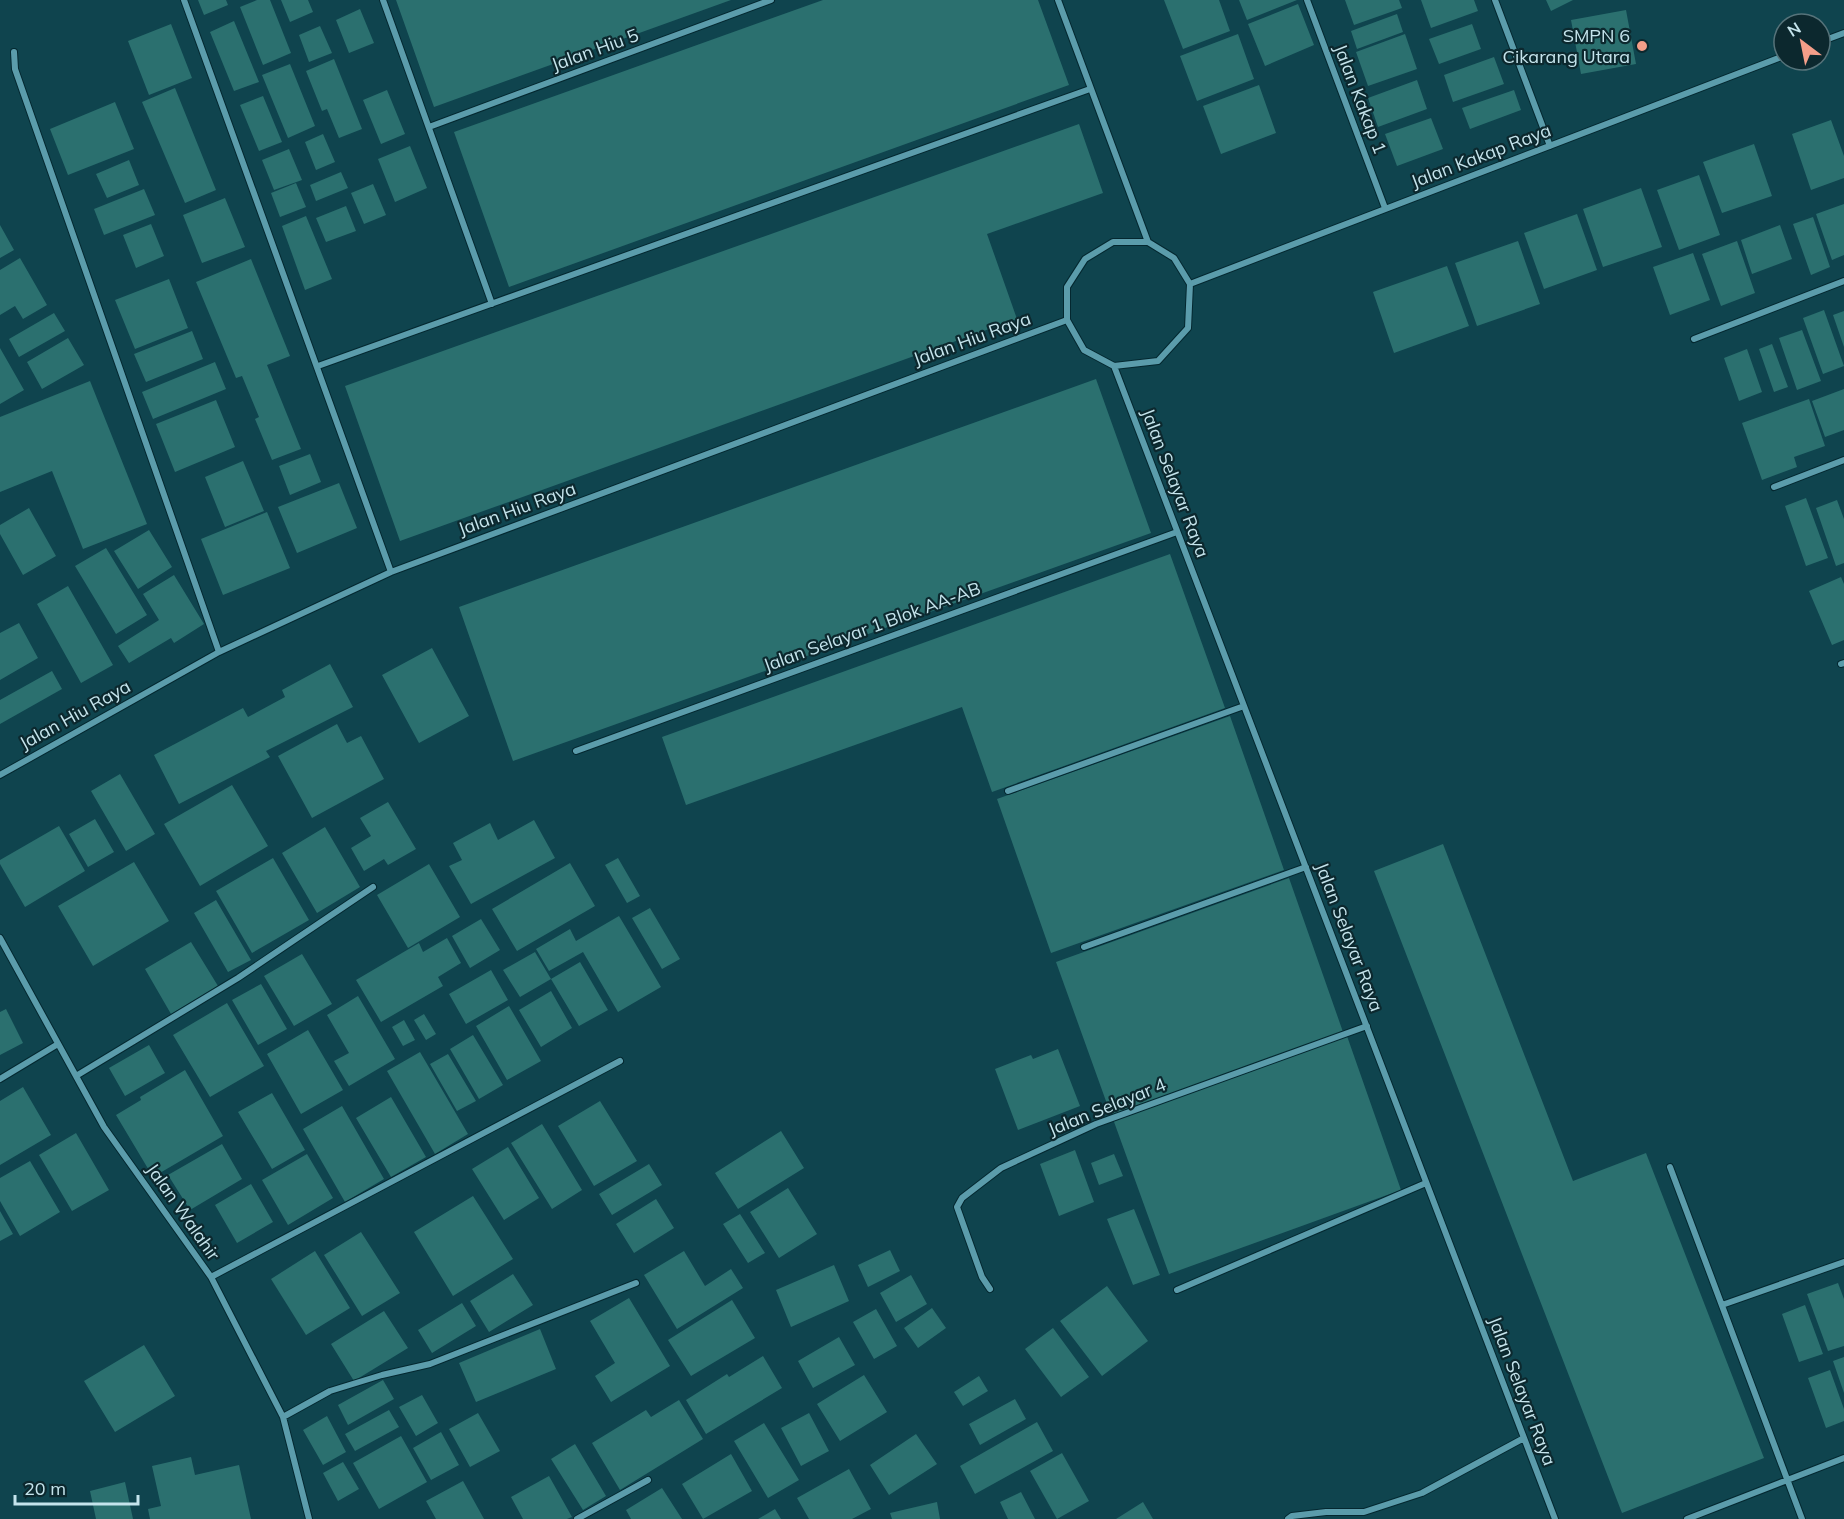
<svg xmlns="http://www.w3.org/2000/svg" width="1844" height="1519" font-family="Mulish,sans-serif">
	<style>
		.building { fill: #2b706f }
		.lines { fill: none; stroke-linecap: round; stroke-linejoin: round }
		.street-casing { stroke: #042830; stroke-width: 8 }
		.street { stroke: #5b9cab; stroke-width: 6 }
		.poi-dot { fill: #f49e89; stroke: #0c282e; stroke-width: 2 }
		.labels { text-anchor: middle; stroke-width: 4.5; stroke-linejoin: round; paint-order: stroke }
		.poi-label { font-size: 18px; fill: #c5e4ec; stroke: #0c282e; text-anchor: end }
		.street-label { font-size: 18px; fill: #c5e4ec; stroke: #0c282e }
	</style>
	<rect width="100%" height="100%" fill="#0f444e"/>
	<path class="building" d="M198,0h28l2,5 -24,10z
		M257,0h13l21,53 -28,12 -23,-58z
		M281,0h27l5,12 -23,10z
		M396,0h335l-297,107z
		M823,0h215l31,85 -560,202 -55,-155z
		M1164,0h55l11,31 -47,18z
		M1239,0h58l-50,20z
		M1345,0h54l3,8 -48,17z
		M1421,0h53l4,11 -47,17z
		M1546,0h27l-22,11z
		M1298,4l16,41 -49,21 -17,-42z
		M360,9l14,34 -25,10 -13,-33z
		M1626,10l10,54 -55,10 -10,-54z
		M1397,14l6,18 -46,17 -6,-18z
		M234,21l25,61 -25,9 -24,-59z
		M171,24l21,54 -43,17 -21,-54z
		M1472,24l9,25 -42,15 -10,-25z
		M320,26l12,27 -23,9 -10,-27z
		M1238,34l16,45 -57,22 -17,-45z
		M1405,34l12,35 -49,17 -12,-34z
		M1494,57l10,27 -51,18 -9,-27z
		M334,59l28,70 -23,9 -12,-29 -5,2 -16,-40z
		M290,64l25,62 -27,12 -26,-63z
		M1417,80l10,29 -49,18 -10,-29z
		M1259,85l17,48 -55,21 -18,-48z
		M175,88l41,102 -31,13 -43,-101z
		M387,90l18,44 -24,10 -18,-44z
		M1514,90l7,20 -51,19 -8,-21z
		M263,96l19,46 -23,9 -19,-46z
		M115,102l19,47 -66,26 -18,-46z
		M1431,118l12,31 -46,17 -12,-32z
		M1831,120l13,36v22l-33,12 -19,-56z
		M1079,124l24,69 -116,41 30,85 -617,222 -55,-155z
		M323,134l12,28 -19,8 -11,-28z
		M1754,144l18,52 -50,17 -19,-51z
		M410,146l17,42 -32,14 -17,-43z
		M289,149l13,31 -28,10 -12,-30z
		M129,160l10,25 -32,13 -11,-24z
		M341,172l7,16 -32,13 -6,-16z
		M1699,175l21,60 -41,15 -22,-60z
		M296,183l10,24 -26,10 -9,-24z
		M373,184l13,31 -22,9 -13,-31z
		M1641,188l21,59 -59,20 -20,-58z
		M144,189l11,26 -51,20 -10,-26z
		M225,198l20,49 -43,16 -19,-48z
		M1844,204v51l-12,5 -16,-46z
		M346,206l10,25 -30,11 -10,-24z
		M1577,214l20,56 -53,19 -20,-56z
		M306,216l26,63 -27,11 -23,-64z
		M1813,217l17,50 -19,8 -18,-51z
		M151,224l13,32 -28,12 -13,-33z
		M0,225l14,25 -14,8z
		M1780,225l12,34 -40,15 -11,-34z
		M1518,241l22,63 -63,22 -22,-63z
		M1737,241l18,52 -34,13 -19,-52z
		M1693,253l17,47 -40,15 -17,-48z
		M20,258l27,47 -24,14 -8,-13 -15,9v-45z
		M251,259l39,97 -23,9 34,84 -29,11 -17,-41 4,-2 -17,-41 -6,2 -40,-96z
		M1447,266l22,60 -75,27 -21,-61z
		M169,279l19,49 -53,21 -20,-49z
		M1824,310l20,56 -21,8 -20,-56z
		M1844,311v36l-11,-32z
		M54,313l11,18 -46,26 -10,-18z
		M1802,330l19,51 -24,9 -18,-52z
		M192,331l11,28 -57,23 -12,-28z
		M68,338l16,27 -42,24 -15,-27z
		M1772,344l16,43 -14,5 -15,-43z
		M0,348l24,42 -24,14z
		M1747,349l15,43 -23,9 -15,-43z
		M215,362l11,27 -73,30 -11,-27z
		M1096,379l55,154 -638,228 -54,-154z
		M90,381l57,143 -64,25 -31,-78 -52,21v-75z
		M1844,389v41l-19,7 -13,-36z
		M1809,399l16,47 -31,11 3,10 -35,13 -20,-57z
		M216,400l19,47 -60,25 -19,-48z
		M310,454l11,28 -31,13 -11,-29z
		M243,461l21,50 -39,16 -20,-50z
		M339,483l18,45 -60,25 -19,-46z
		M1806,498l22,60 -22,8 -21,-60z
		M1837,500l7,19v44l-8,3 -20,-58z
		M29,508l27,48 -33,19 -23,-41v-9z
		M267,512l23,56 -67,27 -22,-56z
		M149,530l23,37 -34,22 -24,-38z
		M106,548l41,67 -31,19 -41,-68z
		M1170,554l55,154 -233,84 -30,-85 -276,98 -24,-68z
		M174,575l30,49 -30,19 -3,-5 -42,25 -11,-17 41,-26 -16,-26z
		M1841,577l3,7v56l-12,5 -23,-54z
		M68,586l45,79 -32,18 -44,-79z
		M19,623l19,35 -38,22v-47z
		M432,648l37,68 -50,27 -37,-68z
		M330,664l23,43 -87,44 4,6 -91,47 -25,-49 89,-47 5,9 37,-20 -3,-7z
		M52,671l10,18 -62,35v-24z
		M1230,716l54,154 -233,83 -54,-154z
		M337,724l10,19 14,-7 23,43 -72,39 -34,-62z
		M120,774l35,60 -29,17 -35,-60z
		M232,785l36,61 -68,40 -36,-62z
		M388,802l28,47 -28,16 -4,-6 -20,12 -13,-23 20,-12 -11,-18z
		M95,819l19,33 -26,15 -19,-33z
		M534,820l21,38 -84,46 -22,-38 13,-6 -9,-17 37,-20 8,17z
		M59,826l26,45 -60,36 -25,-43v-4z
		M325,827l35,60 -43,26 -35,-60z
		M1443,844l130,337 73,-28 118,305 -142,55 -248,-642z
		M273,858l36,62 -57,33 -36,-62z
		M618,858l22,38 -13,7 -22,-38z
		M134,862l35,59 -76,45 -35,-60z
		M570,863l25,43 -78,45 -25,-42z
		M429,864l31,53 -52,31 -31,-53z
		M1289,878l54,154 -232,83 -55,-153z
		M216,900l35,60 -23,12 -34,-59z
		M650,908l30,51 -18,10 -30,-51z
		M619,916l42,71 -43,25 -35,-60 -34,19 -13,-22 34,-20 6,12z
		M481,919l19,31 -30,18 -18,-32z
		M447,938l14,25 -23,14 5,9 -62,36 -25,-42 63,-37 4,9z
		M191,942l27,44 -47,28 -26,-45z
		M535,952l16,27 -31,18 -17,-27z
		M302,954l30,50 -38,22 -30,-50z
		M580,962l28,48 -29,16 -28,-47z
		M491,970l17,30 -42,24 -17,-30z
		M261,984l26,45 -29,16 -26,-45z
		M551,991l21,37 -31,19 -22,-37z
		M358,996l37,63 -46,27 -15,-25 15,-8 -22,-38z
		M227,1003l37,63 -54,31 -37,-62z
		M509,1006l32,55 -34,19 -31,-54z
		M6,1009l17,34 -23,12v-43z
		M424,1014l12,20 -10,6 -12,-20z
		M404,1020l11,20 -12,6 -11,-19z
		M308,1030l35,60 -42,24 -34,-60z
		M473,1035l30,50 -24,14 -29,-50z
		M1347,1036l54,154 -232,84 -56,-155z
		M149,1045l16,28 -40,23 -16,-28z
		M1058,1049l22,57 -62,24 -23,-61 36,-14 2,4z
		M420,1052l48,82 -33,20 -48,-83z
		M448,1054l28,47 -19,10 -27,-47z
		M185,1070l38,66 -70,41 -37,-62 25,-15 -1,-3z
		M23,1087l28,48 -51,30v-64z
		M272,1093l33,57 -33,19 -34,-57z
		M391,1097l35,60 -35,20 -35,-59z
		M600,1101l37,60 -43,25 -36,-60z
		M342,1106l42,73 -39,23 -42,-73z
		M542,1124l40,66 -30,19 -41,-66z
		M781,1131l23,37 -66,41 -23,-36z
		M76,1133l33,57 -37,21 -33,-56z
		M222,1144l20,35 -52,31 -22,-35z
		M508,1147l31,51 -35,22 -32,-51z
		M1075,1150l19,52 -35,14 -19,-52z
		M307,1154l26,44 -45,27 -26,-45z
		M1114,1154l9,22 -24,9 -8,-22z
		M30,1161l30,51 -40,24 -20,-35v-23z
		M649,1164l13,21 -50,30 -13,-21z
		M251,1184l22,38 -36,21 -22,-38z
		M788,1188l29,46 -38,24 -29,-46z
		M473,1196l40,63 -60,37 -39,-64z
		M656,1199l18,29 -40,25 -18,-29z
		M1134,1209l26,66 -27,10 -26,-66z
		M0,1211l13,23 -13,7z
		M740,1214l25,39 -17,10 -25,-39z
		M361,1232l39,61 -38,23 -38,-61z
		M890,1250l10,21 -32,16 -10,-22z
		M315,1251l35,57 -44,27 -35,-56z
		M684,1251l21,35 26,-17 12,19 -66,41 -33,-54z
		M834,1265l15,36 -58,26 -15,-37z
		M513,1274l20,31 -44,27 -19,-31z
		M911,1275l16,29 -31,18 -16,-29z
		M1838,1283l6,16v47l-16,5 -21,-57z
		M1107,1286l41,55 -46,35 -42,-55z
		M629,1298l41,68 -59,36 -16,-26 20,-13 -25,-42z
		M732,1300l23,38 -64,38 -23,-36z
		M462,1303l14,23 -44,27 -14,-23z
		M1805,1305l18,49 -24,8 -17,-48z
		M932,1308l14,20 -28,20 -14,-20z
		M876,1309l21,37 -23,13 -21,-37z
		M384,1311l24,37 -54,33 -23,-37z
		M1053,1328l36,49 -28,20 -36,-48z
		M540,1329l16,40 -80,33 -17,-39z
		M839,1337l16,28 -42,23 -15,-27z
		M144,1345l31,51 -60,36 -31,-51z
		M763,1356l19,32 -76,46 -20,-34 41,-26 2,3z
		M1844,1357v36l-11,-32z
		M1830,1370l14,39v12l-18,7 -18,-50z
		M864,1375l23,37 -47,29 -23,-37z
		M979,1376l9,15 -25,15 -9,-14z
		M383,1380l11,19 -46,26 -10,-20z
		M422,1395l16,28 -22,13 -17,-29z
		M1015,1399l11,20 -46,26 -11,-21z
		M679,1400l24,39 -83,51 -28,-47 54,-33 5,7z
		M389,1410l10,17 -44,24 -10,-17z
		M478,1413l22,38 -30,16 -21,-38z
		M809,1413l20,38 -28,15 -20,-38z
		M327,1416l19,36 -23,13 -20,-35z
		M1037,1422l16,29 -78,43 -15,-28z
		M764,1423l35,57 -31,18 -34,-57z
		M441,1432l18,33 -28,15 -18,-32z
		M916,1434l21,30 -48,31 -19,-30z
		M401,1436l26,46 -48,27 -26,-46z
		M575,1444l31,52 -23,14 -32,-51z
		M1062,1453l27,48 -32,18 -27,-48z
		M731,1454l21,37 -49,28 -21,-35z
		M191,1457l4,18 44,-10 12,54h-101l-2,-10 13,-3 -9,-40z
		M343,1462l16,27 -21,12 -15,-28z
		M849,1469l22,40 -19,10h-43l-12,-21z
		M549,1476l23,41 -5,2h-44l-12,-22z
		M463,1481l21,38h-48l-10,-18z
		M125,1482l8,37h-37l-6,-28z
		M662,1488l20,31h-51l-5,-9z
		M1021,1492l14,27h-27l-8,-17z
		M937,1502l3,17h-48l-2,-6z
		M1143,1502l10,17h-37z
		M775,1509l6,10h-23z"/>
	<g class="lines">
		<g class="street-casing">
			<path id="street" d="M184,0l207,572
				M383,0l109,304
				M1058,0l90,242
				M1307,0l78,208
				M1495,0l55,146
				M1820,42l24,-9
				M14,52l1,17 204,583
				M429,127l342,-127
				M1113,242h35l26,16 16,26 -2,44 -30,33 -44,5 -30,-16 -17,-30v-33l18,-28z
				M1190,284l594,-228
				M1694,339l150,-58
				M318,366l772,-277
				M1114,366l441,1153
				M1774,487l70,-27
				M1841,664l3,-1
				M576,751l601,-219
				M0,775l219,-123 172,-80 676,-252
				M1008,791l236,-85
				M0,938l104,189 107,150 72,140 26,102
				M1084,947l222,-80
				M76,1076l162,-98 135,-91
				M0,1079l58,-35
				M1670,1167l132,352
				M211,1277l409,-216
				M990,1289l-8,-12 -25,-70 5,-9 39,-30 95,-44 271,-98
				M1177,1290l249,-107
				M1722,1305l122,-43
				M283,1417l47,-26 52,-16 48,-11 206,-81
				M577,1519l71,-39
				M1288,1519l4,-3 34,-4h38l58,-19 102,-55
				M1687,1519l157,-61"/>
		</g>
		<use href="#street" class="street"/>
	</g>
	<circle class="poi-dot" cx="1642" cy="46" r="6"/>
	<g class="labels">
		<g class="poi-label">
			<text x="1630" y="42">SMPN 6<tspan x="1630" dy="21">Cikarang Utara</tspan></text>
		</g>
		<g class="street-label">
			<text transform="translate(595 50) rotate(-20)" y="6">Jalan Hiu 5</text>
			<text transform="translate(1360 99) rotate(69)" y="6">Jalan Kakap 1</text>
			<text transform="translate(1481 156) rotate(-21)" y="6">Jalan Kakap Raya</text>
			<text transform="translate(972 339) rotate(-20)" y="6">Jalan Hiu Raya</text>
			<text transform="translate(1175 483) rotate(69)" y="6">Jalan Selayar Raya</text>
			<text transform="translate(517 509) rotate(-20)" y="6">Jalan Hiu Raya</text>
			<text transform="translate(872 627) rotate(-20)" y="6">Jalan Selayar 1 Blok AA-AB</text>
			<text transform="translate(75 715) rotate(-29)" y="6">Jalan Hiu Raya</text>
			<text transform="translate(1349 937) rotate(69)" y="6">Jalan Selayar Raya</text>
			<text transform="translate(1107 1107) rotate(-22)" y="6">Jalan Selayar 4</text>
			<text transform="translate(183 1212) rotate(55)" y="6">Jalan Walahir</text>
			<text transform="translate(1522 1391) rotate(69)" y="6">Jalan Selayar Raya</text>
		</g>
	</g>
	<g transform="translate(1802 42) rotate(328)"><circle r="28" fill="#0c282e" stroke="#56737a" stroke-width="1.5"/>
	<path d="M0-4.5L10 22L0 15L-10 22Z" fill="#f49e89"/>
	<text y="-9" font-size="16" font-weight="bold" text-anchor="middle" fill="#c5e4ec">N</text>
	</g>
	<path d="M15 1495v9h123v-9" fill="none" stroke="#c5e4ec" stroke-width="3"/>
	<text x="24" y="1495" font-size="18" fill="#c5e4ec" stroke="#0c282e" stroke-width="4.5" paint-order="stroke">20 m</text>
</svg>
